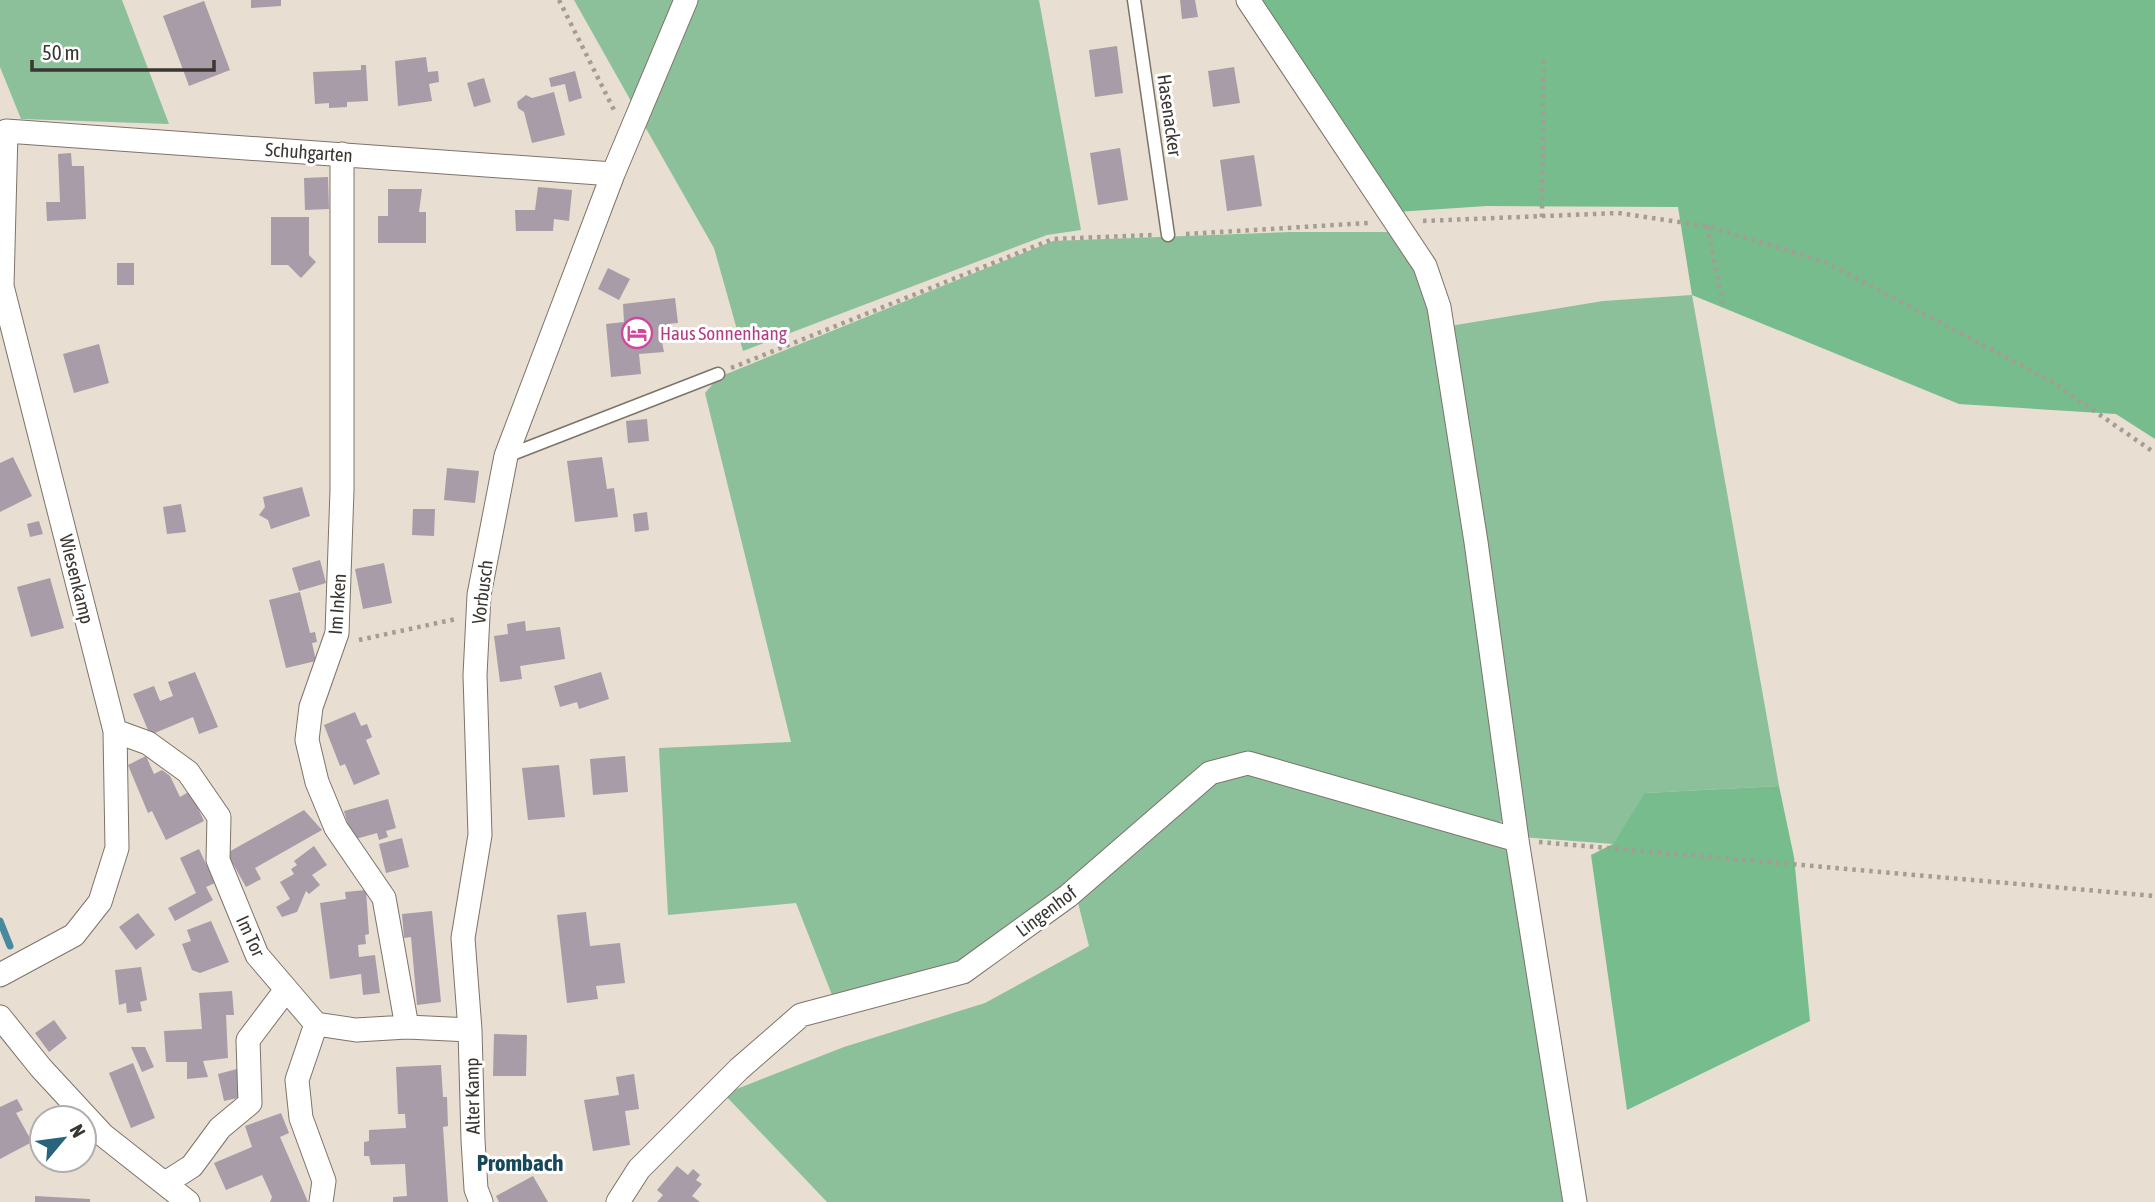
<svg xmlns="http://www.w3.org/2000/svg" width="2155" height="1202" font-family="'Asap Condensed',sans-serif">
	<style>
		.green { fill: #8bc09a }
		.forest { fill: #76bc8c }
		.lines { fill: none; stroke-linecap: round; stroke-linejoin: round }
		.stream { stroke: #47899d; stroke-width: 7 }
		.building { fill: #a79ca7 }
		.lane-casing { stroke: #7d7469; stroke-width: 15 }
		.street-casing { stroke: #7d7469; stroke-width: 25 }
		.path { stroke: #a49d93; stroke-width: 4.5; stroke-dasharray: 3.5 5; stroke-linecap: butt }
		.lane { stroke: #fff; stroke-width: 12 }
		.street { stroke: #fff; stroke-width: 23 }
		.labels { text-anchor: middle; stroke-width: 6; stroke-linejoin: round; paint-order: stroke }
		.street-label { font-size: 19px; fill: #3a3631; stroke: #fff }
		.hotel-label { font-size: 19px; fill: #b23c85; stroke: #fff; text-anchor: start }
		.quarter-label { font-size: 23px; font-weight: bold; fill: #17475a; stroke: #fff }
	</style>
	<rect width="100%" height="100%" fill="#e8ded1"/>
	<path class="green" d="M0,0h122l47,124 -148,-5 -21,-52z
		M574,0h106l-44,110z
		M695,0h344l42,230 -34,5 -304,116 -29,-103 -70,-123z
		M1291,232h100l39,63 73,525 -8,5 -250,-66 -287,209 -124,32 -38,-97 -128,12 -9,-167 132,-6 -86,-349 14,-16 334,-136z
		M1692,295l87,491 -133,7 -33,51 -91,-7 -72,-511 153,-25z
		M1250,770l258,77 60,355h-741l-103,-108 120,-47 141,-44 104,-57 -12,-47 135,-120z"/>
	<path class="forest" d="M1242,0h913v439l-39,-25 -157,-10 -267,-109 -14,-88 -191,-1 -91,6z
		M1779,786l15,71 16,164 -183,89 -36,-255 22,-11 32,-51z"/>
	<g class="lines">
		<path class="stream" d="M0,921l10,25"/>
	</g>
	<path class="building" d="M251,0h30v6l-30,2z
		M1180,0h15l3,17 -16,2z
		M204,1l26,69 -41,16 -26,-70z
		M1117,46l6,47 -28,4 -6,-47z
		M426,57l2,15 10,-1 1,11 -10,2 3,17 -34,5 -3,-45z
		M361,65h5l2,36 -21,1v5l-18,1v-5l-14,1 -2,-32 48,-2z
		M1234,67l6,36 -27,4 -5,-36z
		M575,71l7,27 -13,4 -4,-18 -14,3 -2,-9z
		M484,78l7,24 -17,5 -7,-24z
		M554,92l11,43 -33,8 -8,-31 -6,-4 -1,-6 9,-7 6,3z
		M1120,148l8,52 -30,5 -8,-52z
		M71,153l1,13h12l2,53 -39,2 -1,-19h14l-2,-48z
		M1254,155l8,51 -35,5 -7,-51z
		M328,177l1,32 -24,1 -1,-32z
		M538,187l34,3 -3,31 -15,-2 -1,12h-37l-1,-21h20z
		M388,189h34l-3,23h7v31h-48v-27h10z
		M271,217h38v38l7,7 -15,16 -13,-13h-17z
		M117,263h17v22h-17z
		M608,268l22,11 -11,21 -21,-11z
		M675,298l3,25 -11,1 1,18h-6l2,10 -25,2 2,20 -30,3 -5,-53 18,-2 -1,-18z
		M99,344l10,39 -35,10 -11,-39z
		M647,419l2,22 -21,2 -2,-22z
		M13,457l19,39 -32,16v-49z
		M602,457l5,32 7,-1 4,29 -43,5 -8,-61z
		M447,468l32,3 -4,32 -31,-3z
		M302,487l8,29 -39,13 -3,-9 -9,-5 6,-8 -2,-10z
		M181,504l5,28 -19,2 -4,-27z
		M413,509h22l-1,27 -22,-1z
		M647,512l2,18 -14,2 -2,-18z
		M39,521l4,13 -13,3 -3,-13z
		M320,560l6,23 -27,8 -7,-23z
		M384,563l8,40 -29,6 -8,-40z
		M50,578l14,50 -33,9 -14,-50z
		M300,592l10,41 5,-1 2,10 -5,1 4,18 -30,7 -17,-68z
		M525,621l1,10 34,-4 5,32 -45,7 2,13 -22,3 -6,-46 14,-2 -1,-10z
		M195,672l23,55 -19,7 -6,-17 -43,18 -17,-41 21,-8 6,15 13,-5 -5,-14z
		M601,672l8,27 -30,10 -2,-7 -17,5 -6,-21z
		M355,712l6,14 6,-2 5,13 -6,3 14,34 -26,11 -9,-21 -5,2 -16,-41z
		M146,756l8,18 8,-4 8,6 10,21 10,-6 14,30 -38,19 -14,-29 -4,2 -20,-48z
		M625,756l3,36 -35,3 -3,-36z
		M559,765l6,52 -37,3 -6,-52z
		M388,799l8,29 -10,3 2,6 -9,3 -2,-7 -25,7 -8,-29z
		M304,810l18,20 -67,38 6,11 -15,8 -19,-34z
		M402,838l7,29 -23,6 -7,-29z
		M314,846l13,19 -15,10 8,10 -11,9 -3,-3 -9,21 -15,5 -6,-10 14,-8 -10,-17 14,-8 -3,-5 6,-4 -3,-4z
		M199,849l16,34 -9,4 7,13 -38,21 -7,-13 28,-15 -16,-35z
		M366,890l3,44 -4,1 1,9 -8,1 1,12 16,-2 5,38 -17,2 -2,-21 -31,5 -10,-76 26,-4 -1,-7z
		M432,911l9,91 -24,3 -6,-68 -7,1 -2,-24z
		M586,912l4,34 30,-3 5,40 -29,3 2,13 -31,4 -10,-88z
		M138,913l17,22 -19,15 -17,-23z
		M211,921l18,41 -29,11 -8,-3 -10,-26 9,-3 -4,-11z
		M141,967l6,33 -7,2 2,9 -15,2 -1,-10 -7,2 -4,-35z
		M232,991l2,24h-8l2,43 -25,3 5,16 -21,2v-17h-21l-2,-31 38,-2 -3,-36z
		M54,1020l13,18 -18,14 -14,-19z
		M494,1034l33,1 -1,41h-33z
		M131,1047h14l9,20 -12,5z
		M133,1063l22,55 -24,10 -22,-55z
		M441,1065l2,32h4l1,29 -5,1 5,75h-55v-5l14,-1 -2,-32 -34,1 -2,-9h-5v-14l5,-1v-11l37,-2 -1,-14h-7l-2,-47z
		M237,1069l5,28 -18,4 -6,-27z
		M634,1074l5,35 -14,2 5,34 -37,6 -9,-51 35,-5 -3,-18z
		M17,1099l6,11 -7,3 16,29 -32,17v-52z
		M281,1113l8,20 -9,4 28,65h-38l2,-5 -10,-22 -36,15 -12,-27 38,-16 -7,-21z
		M677,1166l11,9 5,-6 7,6 -4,5 6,4 -10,12 8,6h-43l6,-7 -6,-5z
		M533,1176l15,26h-49l-3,-6z
		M35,1196l55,3v3h-55z"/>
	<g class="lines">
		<g class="lane-casing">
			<path id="lane" d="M1134,0l34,235
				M507,456l211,-82"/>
		</g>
		<g class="street-casing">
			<path id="street" d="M1248,0l177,266 14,41 37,235 41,298 58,362
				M342,154v336l-5,143 -26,74 -4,33 10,42 19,46 48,70 23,129
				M115,731l33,12 40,29 31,45 -1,43 39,95 59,69 40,6 51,-3 63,3
				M0,975l74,-40 26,-33 17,-54 -2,-117 -113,-445 4,-155 607,43
				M0,1017l41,51 62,67 85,67
				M316,1024l-19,56 4,38 23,63 -3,21
				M167,1182l25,-16 28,-38 30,-25 -2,-63 37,-49
				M481,1202l-5,-13 -3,-49 -3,-110 -7,-92 17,-103 -5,-160 4,-80 27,-139 107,-282 73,-174
				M618,1202l21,-33 100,-100 62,-54 162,-43 105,-76 142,-123 38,-10 269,77"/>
		</g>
		<path class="path" d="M559,0l56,112
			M1542,217l2,-161
			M1423,221l195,-8 89,13 118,36 226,119 104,72
			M1707,226l17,83
			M1186,234l183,-11
			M731,368l322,-129 99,-4
			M359,640l97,-21
			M1539,842l616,54"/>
		<use href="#lane" class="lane"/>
		<use href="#street" class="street"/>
	</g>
	<defs>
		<g id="hotel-ring" transform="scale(1.575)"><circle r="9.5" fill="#fff" stroke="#d1479c" stroke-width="1.5"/><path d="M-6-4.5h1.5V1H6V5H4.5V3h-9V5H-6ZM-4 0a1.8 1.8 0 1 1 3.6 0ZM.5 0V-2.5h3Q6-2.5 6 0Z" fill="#d1479c"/></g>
	</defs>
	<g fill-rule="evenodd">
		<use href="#hotel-ring" x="637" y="333"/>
	</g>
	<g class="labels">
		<g class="street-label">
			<text transform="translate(1170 115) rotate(82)" y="7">Hasenacker</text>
			<text transform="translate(309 152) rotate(4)" y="7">Schuhgarten</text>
			<text transform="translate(77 579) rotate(76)" y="7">Wiesenkamp</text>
			<text transform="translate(482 592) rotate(-83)" y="7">Vorbusch</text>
			<text transform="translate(337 604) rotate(-86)" y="7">Im Inken</text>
			<text transform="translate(1046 911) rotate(-37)" y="7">Lingenhof</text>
			<text transform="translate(251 936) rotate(65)" y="7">Im Tor</text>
			<text transform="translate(472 1096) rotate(-91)" y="7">Alter Kamp</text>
		</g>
		<g class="hotel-label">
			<text x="660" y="340">Haus Sonnenhang</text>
		</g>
		<g class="quarter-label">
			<text x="520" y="1171">Prombach</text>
		</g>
	</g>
	<g transform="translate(63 1139) rotate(61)"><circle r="33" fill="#ffffff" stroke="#b0afad" stroke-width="2"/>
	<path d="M0-5L12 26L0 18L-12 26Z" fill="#29647c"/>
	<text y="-10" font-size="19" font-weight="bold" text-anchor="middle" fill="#3a3631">N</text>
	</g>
	<path d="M32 60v10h182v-10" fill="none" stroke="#3a3631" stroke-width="3.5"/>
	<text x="42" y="60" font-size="21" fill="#3a3631" stroke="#ffffff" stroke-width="5" paint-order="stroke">50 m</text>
</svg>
